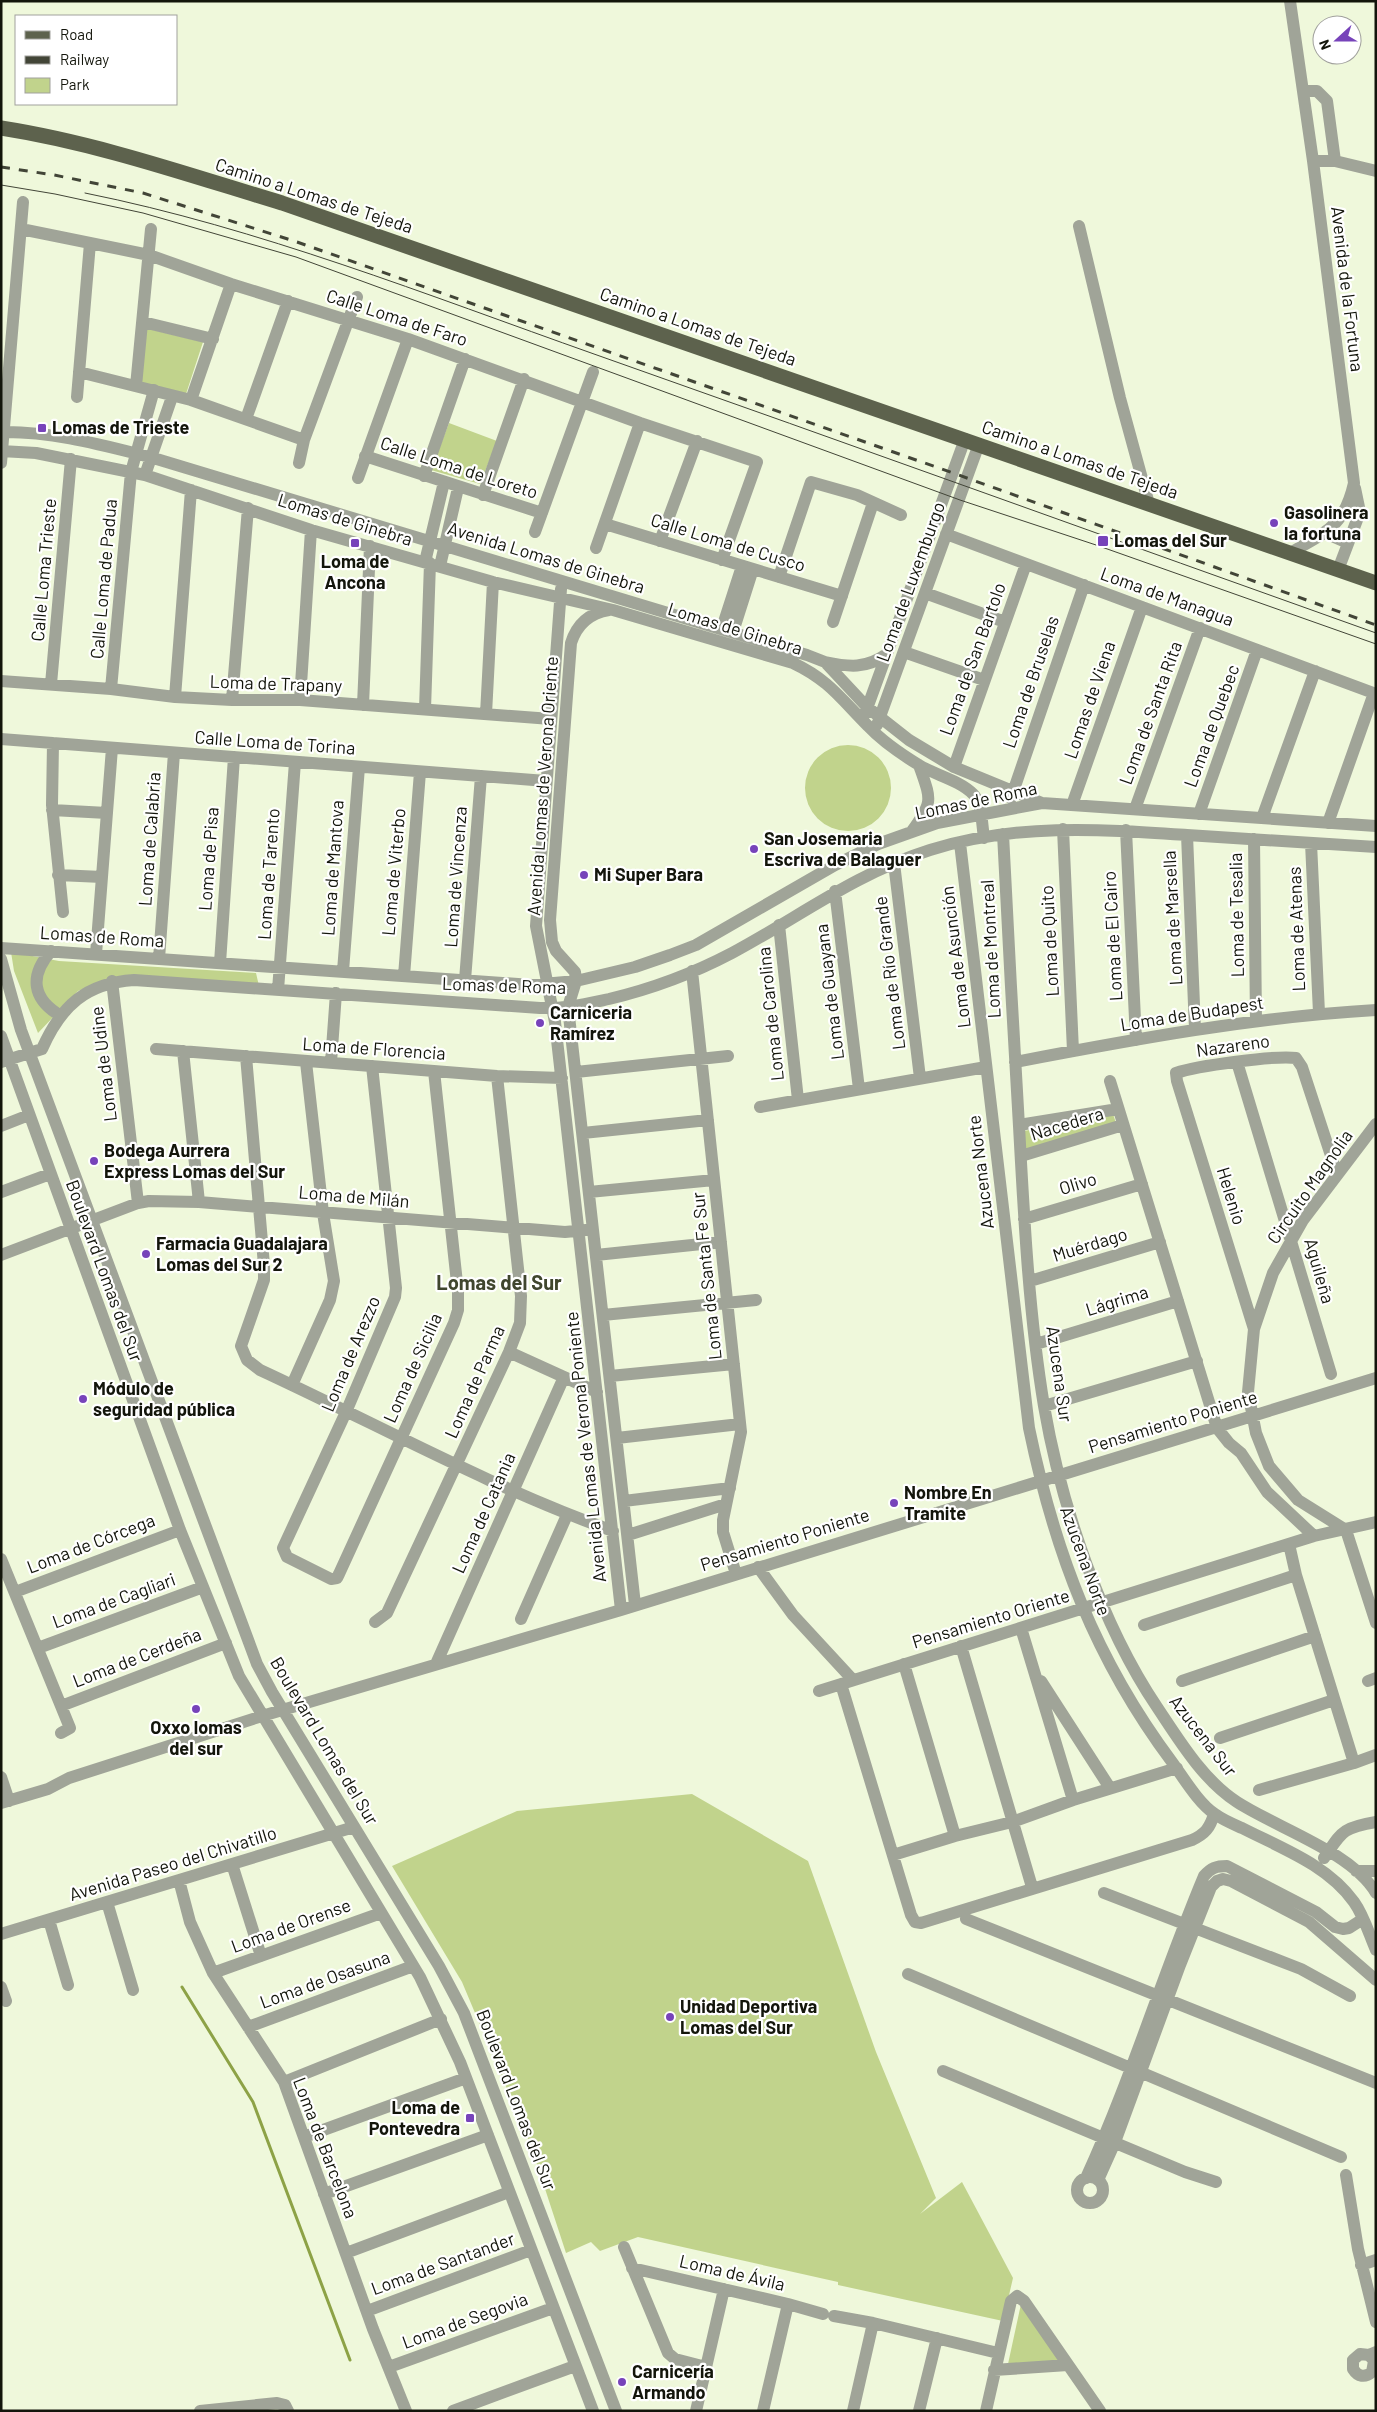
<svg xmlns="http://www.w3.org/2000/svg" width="1377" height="2412" font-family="Barlow,sans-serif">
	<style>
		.green { fill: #c1d38c }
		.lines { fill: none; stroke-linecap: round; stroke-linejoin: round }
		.stream { stroke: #8da246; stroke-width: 3 }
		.minor { stroke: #a0a498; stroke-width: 12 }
		.major { stroke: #5d624d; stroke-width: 15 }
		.tram { stroke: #424537; stroke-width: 1 }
		.rail { stroke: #424537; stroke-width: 3; stroke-dasharray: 9 9; stroke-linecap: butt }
		.poi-dot { fill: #7743ba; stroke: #fff; stroke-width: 2 }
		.labels { text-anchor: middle; stroke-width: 4.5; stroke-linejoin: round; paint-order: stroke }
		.street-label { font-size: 18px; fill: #13150b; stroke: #fff }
		.poi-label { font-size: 18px; font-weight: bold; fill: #13150b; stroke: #fff; text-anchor: start }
		.quarter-label { font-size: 20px; font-weight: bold; fill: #40462e; stroke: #fff }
	</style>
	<rect width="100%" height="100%" fill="#eff8db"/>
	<path class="green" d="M145,328l58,14 -18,55 -47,-14z
		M449,423l48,18 -17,43 -49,-14z
		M805 788a43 43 0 1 1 86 0a43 43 0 1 1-86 0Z
		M11,952l48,9 197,12 3,13 -147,-9 -34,14 -40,42 -24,-62z
		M1113,1114l3,9 -91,27 -1,-19z
		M692,1794l116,67 68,191 60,146 -16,16 42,-32 51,96 -10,43 -165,-36v-3l-200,-45 -38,14 -9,-9 -25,11 -35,-107 -69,-164 -70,-116 125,-55z
		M1021,2304l38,52 -2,5 -49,3z"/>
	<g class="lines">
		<path class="stream" d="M182,1987l71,115 97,258"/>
		<path class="minor" d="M1290,1l23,160 41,322c-10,44 -28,49 -64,70
			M1303,91h14l10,10 8,60
			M1313,161h22l41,10
			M1079,226l41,172 29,106
			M21,229l128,26 82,29 177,55 232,84 117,39 -35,98
			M143,322l70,17
			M79,372l112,28 113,40
			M136,386l15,-157
			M77,397l13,-154
			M191,400l40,-116
			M246,419l42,-118
			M1,432c51,-1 101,13 149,25l657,198 18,7 42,45 42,33 45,27 88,36
			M1,451l35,2 109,22 166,55 182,52 120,28 180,53c36,17 48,36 75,63 14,15 33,28 51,39 16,10 40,15 54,29 9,9 9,31 11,44
			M365,456l177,57
			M1,463l22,-261
			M299,463l5,-23 53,-143
			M145,475l27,-78
			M424,476l41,-117
			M358,478l50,-139
			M483,495l41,-116
			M605,524l237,72
			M535,532l58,-160
			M1325,533l23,10
			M946,534l430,160
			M660,541l37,-100
			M596,548l44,-125
			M425,562l19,-80
			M440,566l18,-78
			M1338,570l22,-58 -5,-24
			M779,577l32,-95 46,13 44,20
			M561,589l-25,337 19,96 66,588
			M925,593l80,29
			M609,610c-19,3 -32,14 -38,33l-21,277 2,22 4,9 19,21 1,9 -8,26 67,598
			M833,622l40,-119
			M722,628l20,-62
			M733,632l20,-63
			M904,652l80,28
			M825,662c24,5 41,7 62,-8
			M1,681l110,8 64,8 57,3h68l251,19
			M51,684l20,-225
			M111,689l20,-217 23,-82
			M175,697l16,-207
			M232,700l16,-192
			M300,700l11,-170
			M363,705l7,-159
			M425,709l5,-146
			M486,714l7,-132
			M865,714l100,-275
			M877,725l102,-281
			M1,739l545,42
			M53,743l-1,62 11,107
			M954,767l72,-203
			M1011,798l73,-213
			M1072,805l70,-198
			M1135,809l65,-181
			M52,810l55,3
			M1199,814l58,-164
			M1262,818l53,-147
			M1328,823l46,-130
			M1063,829l10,222
			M1126,830l10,210
			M912,831c22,-30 19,-31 7,-66
			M1003,834c5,97 10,195 16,292 5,92 10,190 25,280 17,99 57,218 113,301 22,33 46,73 80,95 40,26 115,50 139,91
			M1187,835l8,194
			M1254,839l2,182
			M960,843l69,585c26,125 66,231 143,334 11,15 27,42 43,52 8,6 18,10 27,14 39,20 86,37 112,74 10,14 15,32 22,48
			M1311,843l8,170
			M894,863l26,215
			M58,875l44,2
			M835,891l24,198
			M779,925l19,175
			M1,948l531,37 44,-4 59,-14 35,-12 26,-10 139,-80 43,-21 59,-21 105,-20 334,23
			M51,951c-22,25 -19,48 10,65
			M96,954l16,-206
			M1,959l20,71 236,634 15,28 167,274 25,47 152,398
			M159,959l15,-206
			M220,963l14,-206
			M343,971l16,-204
			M692,971l49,461 -18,88v12l13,42
			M404,976l16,-204
			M465,980l16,-204
			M112,981l26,222
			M278,990l17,-228
			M1,1036l179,494 59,146 181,301 40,85 133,349
			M156,1049l341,27 65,2
			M183,1051l16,151
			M246,1056l18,209v15l-23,66 6,14 13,10c117,54 230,117 353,161
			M1,1062l41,-13c19,-43 44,-66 92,-69l406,28c24,1 45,-4 69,-9 42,-10 85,-26 123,-46 69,-37 122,-79 198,-103 86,-27 169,-21 257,-15 63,4 126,8 189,12
			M331,1062l5,-69
			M1015,1062c120,-23 239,-45 361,-52
			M1237,1062l94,312
			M372,1066l24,222 -1,9 -49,115 -63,136 4,9 44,22 6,-1 2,-4 115,-251 4,-13v-18l-24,-221
			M576,1072l152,-16
			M1110,1081l107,347 12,15 12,10 26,39 47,44
			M760,1107l226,-40
			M1376,1124l-73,96 -30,53 -19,56 -6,63 8,41 13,33 29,34 48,30 30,93
			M1019,1125l99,-16
			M1,1126l28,-11
			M583,1133l125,-13
			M1021,1156l102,-31
			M1,1192l49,-18
			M589,1192l125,-12
			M1024,1219l118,-35
			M1,1255l137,-52 11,-2 50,1 366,30 21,-2
			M596,1255l125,-13
			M1030,1281l130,-39
			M603,1315l153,-15
			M1254,1329l-77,-248 -1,-8c20,-7 100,-18 120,-15l6,9 35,107
			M1036,1344l142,-43
			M509,1352l88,40
			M610,1376l124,-12
			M292,1385l38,-85 4,-19 -11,-68 -17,-151
			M1044,1406l153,-45
			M617,1438l123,-14
			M624,1501l106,-13
			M628,1535l98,-31
			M1,1559l69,169 -9,5
			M758,1567l35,48 60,65
			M15,1592l165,-62
			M521,1619l46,-104
			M375,1622l12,-9 122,-261 11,-29 1,-27 -24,-220
			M1144,1625l152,-50
			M1021,1628l52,172
			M961,1646l71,241
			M38,1648l165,-61
			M436,1664l128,-287
			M904,1664l51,172
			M1041,1681l69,107
			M1182,1681l133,-45
			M1368,1681l8,-3
			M841,1684l70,231 4,7 6,1 271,-83c13,-6 18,-12 22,-26
			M819,1691l495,-155 62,-14
			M61,1706l165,-63
			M1220,1738l114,-38
			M1354,1763l22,-8
			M1,1777l8,24
			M1259,1790l95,-27 -58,-188 -7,-31
			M1,1803l47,-14 21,-11 193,-62 359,-106 755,-232
			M893,1855l62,-19 57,-14 61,-22 104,-32
			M1324,1858c18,-26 17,-30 52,-36
			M232,1864l29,92
			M1356,1871h20
			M179,1880l11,42 23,51 71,109 89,247 33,82
			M1104,1893l197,76 49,27
			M107,1902l26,88
			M966,1919l410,164
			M49,1920l19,65
			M1,1934l353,-107
			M213,1973l168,-60
			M908,1974l433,183
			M1,1987l5,14
			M248,2027l165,-61
			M943,2071l242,101 31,10
			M284,2082l157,-63
			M304,2137l162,-59
			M1346,2175l12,74 18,73
			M1077 2190a13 13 0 1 1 26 0a13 13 0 1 1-26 0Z
			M1086,2178c45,-98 76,-202 118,-302 7,-8 12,-10 23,-10l89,46 19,15 8,2 6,-1 14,-9
			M1098,2180l17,-38 65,-177 31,-78 6,-6 6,-2 8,2 78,41 67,58
			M324,2194l164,-59
			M624,2247l44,106 7,6 31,8
			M346,2253l163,-61
			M1361,2265l15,-5
			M632,2268l156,36 35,10
			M367,2311l164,-61
			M834,2316l39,7 125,30
			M1369,2355l5,6 -2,11c-7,6 -14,5 -19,-3v-9l7,-6 9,1 7,-3
			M389,2367l164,-59
			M994,2370l74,-5
			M200,2411l77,-8 8,2 3,6
			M453,2411l122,-45
			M696,2411l28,-122
			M763,2411l25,-107
			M853,2411l20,-88
			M919,2411l18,-73
			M986,2411l25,-110 6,-5 7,5 76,110"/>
		<path class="major" d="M1,128c96,15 188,47 281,75l1094,380"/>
		<path class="tram" d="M1,185l54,9 88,19 153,44 664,243 136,45 280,99
			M85,193c174,35 342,102 509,161 261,92 521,186 782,279"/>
		<path class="rail" d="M1,167l53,8 89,18 154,49 656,231 423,152"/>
	</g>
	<g class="poi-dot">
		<rect x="37" y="423" width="10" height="10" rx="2.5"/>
		<circle cx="1274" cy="523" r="5"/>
		<rect x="1097" y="535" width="12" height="12" rx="2.5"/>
		<rect x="350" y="538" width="10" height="10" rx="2.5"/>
		<circle cx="754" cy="849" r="5"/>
		<circle cx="584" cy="875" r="5"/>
		<circle cx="540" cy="1023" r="5"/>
		<circle cx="94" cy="1161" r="5"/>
		<circle cx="146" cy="1254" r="5"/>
		<circle cx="83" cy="1399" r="5"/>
		<circle cx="894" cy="1503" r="5"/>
		<circle cx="196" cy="1709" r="5"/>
		<circle cx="670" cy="2017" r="5"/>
		<rect x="465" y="2113" width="10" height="10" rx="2.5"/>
		<circle cx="622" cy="2382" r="5"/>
	</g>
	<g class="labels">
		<g class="street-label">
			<text transform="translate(314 196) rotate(18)" y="6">Camino a Lomas de Tejeda</text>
			<text transform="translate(1347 289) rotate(83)" y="6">Avenida de la Fortuna</text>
			<text transform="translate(397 318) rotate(18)" y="6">Calle Loma de Faro</text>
			<text transform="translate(698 327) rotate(19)" y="6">Camino a Lomas de Tejeda</text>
			<text transform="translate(1080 460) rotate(19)" y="6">Camino a Lomas de Tejeda</text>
			<text transform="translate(459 468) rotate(18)" y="6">Calle Loma de Loreto</text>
			<text transform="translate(345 520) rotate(17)" y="6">Lomas de Ginebra</text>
			<text transform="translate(728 543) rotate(17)" y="6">Calle Loma de Cusco</text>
			<text transform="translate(546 558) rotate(17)" y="6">Avenida Lomas de Ginebra</text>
			<text transform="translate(44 570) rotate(-85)" y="6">Calle Loma Trieste</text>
			<text transform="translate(104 579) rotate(-85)" y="6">Calle Loma de Padua</text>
			<text transform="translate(911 582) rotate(-70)" y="6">Loma de Luxemburgo</text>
			<text transform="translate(1167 597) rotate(20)" y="6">Loma de Managua</text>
			<text transform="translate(735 629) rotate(17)" y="6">Lomas de Ginebra</text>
			<text transform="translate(973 659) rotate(-70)" y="6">Loma de San Bartolo</text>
			<text transform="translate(1031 682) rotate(-71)" y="6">Loma de Bruselas</text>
			<text transform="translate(276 684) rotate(2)" y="6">Loma de Trapany</text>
			<text transform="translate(1090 700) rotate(-71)" y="6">Lomas de Viena</text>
			<text transform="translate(1151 713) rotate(-70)" y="6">Loma de Santa Rita</text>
			<text transform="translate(1212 726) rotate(-70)" y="6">Loma de Quebec</text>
			<text transform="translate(275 743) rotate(4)" y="6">Calle Loma de Torina</text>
			<text transform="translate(543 786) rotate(-86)" y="6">Avenida Lomas de Verona Oriente</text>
			<text transform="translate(976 801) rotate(-12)" y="6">Lomas de Roma</text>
			<text transform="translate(150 839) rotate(-86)" y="6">Loma de Calabria</text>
			<text transform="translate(209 859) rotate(-86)" y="6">Loma de Pisa</text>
			<text transform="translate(333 868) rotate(-86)" y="6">Loma de Mantova</text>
			<text transform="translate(394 872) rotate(-85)" y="6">Loma de Viterbo</text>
			<text transform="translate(269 874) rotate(-86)" y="6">Loma de Tarento</text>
			<text transform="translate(456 877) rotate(-86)" y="6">Loma de Vincenza</text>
			<text transform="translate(1237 915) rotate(-91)" y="6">Loma de Tesalia</text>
			<text transform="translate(1173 918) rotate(-93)" y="6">Loma de Marsella</text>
			<text transform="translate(1297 929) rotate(-92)" y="6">Loma de Atenas</text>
			<text transform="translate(1113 936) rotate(-93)" y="6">Loma de El Cairo</text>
			<text transform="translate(102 937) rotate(4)" y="6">Lomas de Roma</text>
			<text transform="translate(1050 941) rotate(-93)" y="6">Loma de Quito</text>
			<text transform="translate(991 949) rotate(-93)" y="6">Loma de Montreal</text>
			<text transform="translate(956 957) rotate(-97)" y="6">Loma de Asunción</text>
			<text transform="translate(890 973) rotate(-97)" y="6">Loma de Río Grande</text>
			<text transform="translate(504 986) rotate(2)" y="6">Lomas de Roma</text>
			<text transform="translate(830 992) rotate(-97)" y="6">Loma de Guayana</text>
			<text transform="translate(771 1014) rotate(-96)" y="6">Loma de Carolina</text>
			<text transform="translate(1192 1014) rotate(-9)" y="6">Loma de Budapest</text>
			<text transform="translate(1233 1046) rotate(-8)" y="6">Nazareno</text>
			<text transform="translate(374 1049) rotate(4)" y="6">Loma de Florencia</text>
			<text transform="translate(104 1064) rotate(-97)" y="6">Loma de Udine</text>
			<text transform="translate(1067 1124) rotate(-17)" y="6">Nacedera</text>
			<text transform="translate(981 1172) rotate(-97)" y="6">Azucena Norte</text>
			<text transform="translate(1078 1184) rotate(-17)" y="6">Olivo</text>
			<text transform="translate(1310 1187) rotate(-55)" y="6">Circuito Magnolia</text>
			<text transform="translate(1231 1196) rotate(73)" y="6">Helenio</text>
			<text transform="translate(354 1197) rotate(5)" y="6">Loma de Milán</text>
			<text transform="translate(1090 1245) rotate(-17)" y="6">Muérdago</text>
			<text transform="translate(104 1271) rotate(70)" y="6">Boulevard Lomas del Sur</text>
			<text transform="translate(1319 1271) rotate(74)" y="6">Aguileña</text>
			<text transform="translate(707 1276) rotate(-96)" y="6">Loma de Santa Fe Sur</text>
			<text transform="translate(1117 1301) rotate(-17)" y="6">Lágrima</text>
			<text transform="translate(351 1354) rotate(-67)" y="6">Loma de Arezzo</text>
			<text transform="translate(413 1368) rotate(-66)" y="6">Loma de Sicilia</text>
			<text transform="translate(1059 1374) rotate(82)" y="6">Azucena Sur</text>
			<text transform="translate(475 1382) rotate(-66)" y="6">Loma de Parma</text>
			<text transform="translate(1173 1422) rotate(-17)" y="6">Pensamiento Poniente</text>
			<text transform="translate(586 1447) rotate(-96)" y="6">Avenida Lomas de Verona Poniente</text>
			<text transform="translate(484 1513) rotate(-66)" y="6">Loma de Catania</text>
			<text transform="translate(785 1540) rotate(-17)" y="6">Pensamiento Poniente</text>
			<text transform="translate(91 1544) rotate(-21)" y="6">Loma de Córcega</text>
			<text transform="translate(1085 1561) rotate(70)" y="6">Azucena Norte</text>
			<text transform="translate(114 1601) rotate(-20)" y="6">Loma de Cagliari</text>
			<text transform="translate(991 1619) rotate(-17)" y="6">Pensamiento Oriente</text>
			<text transform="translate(137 1658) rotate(-21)" y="6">Loma de Cerdeña</text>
			<text transform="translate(1203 1736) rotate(52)" y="6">Azucena Sur</text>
			<text transform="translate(324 1741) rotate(59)" y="6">Boulevard Lomas del Sur</text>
			<text transform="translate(173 1864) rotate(-17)" y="6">Avenida Paseo del Chivatillo</text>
			<text transform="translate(291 1926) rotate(-20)" y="6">Loma de Orense</text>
			<text transform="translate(325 1980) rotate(-20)" y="6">Loma de Osasuna</text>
			<text transform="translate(516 2100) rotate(69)" y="6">Boulevard Lomas del Sur</text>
			<text transform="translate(325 2148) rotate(69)" y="6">Loma de Barcelona</text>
			<text transform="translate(443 2264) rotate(-20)" y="6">Loma de Santander</text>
			<text transform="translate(732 2273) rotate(13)" y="6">Loma de Ávila</text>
			<text transform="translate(465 2321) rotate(-20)" y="6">Loma de Segovia</text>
		</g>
		<g class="poi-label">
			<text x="52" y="434">Lomas de Trieste</text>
			<text x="1284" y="519">Gasolinera<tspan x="1284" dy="21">la fortuna</tspan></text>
			<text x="1114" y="547">Lomas del Sur</text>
			<text x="355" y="568" text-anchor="middle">Loma de<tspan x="355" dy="21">Ancona</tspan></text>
			<text x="764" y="845">San Josemaria<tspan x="764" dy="21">Escriva de Balaguer</tspan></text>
			<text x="594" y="881">Mi Super Bara</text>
			<text x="550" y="1019">Carniceria<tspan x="550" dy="21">Ramírez</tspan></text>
			<text x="104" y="1157">Bodega Aurrera<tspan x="104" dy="21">Express Lomas del Sur</tspan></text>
			<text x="156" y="1250">Farmacia Guadalajara<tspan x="156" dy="21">Lomas del Sur 2</tspan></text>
			<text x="93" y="1395">Módulo de<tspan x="93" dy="21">seguridad pública</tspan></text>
			<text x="904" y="1499">Nombre En<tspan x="904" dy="21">Tramite</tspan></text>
			<text x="196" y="1734" text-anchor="middle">Oxxo lomas<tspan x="196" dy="21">del sur</tspan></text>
			<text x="680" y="2013">Unidad Deportiva<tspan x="680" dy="21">Lomas del Sur</tspan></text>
			<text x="460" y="2114" text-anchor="end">Loma de<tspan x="460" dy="21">Pontevedra</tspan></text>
			<text x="632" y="2378">Carnicería<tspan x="632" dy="21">Armando</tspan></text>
		</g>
		<g class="quarter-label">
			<text x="499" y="1290">Lomas del Sur</text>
		</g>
	</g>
	<rect width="1377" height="2412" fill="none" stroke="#13150b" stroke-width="5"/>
	<rect x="15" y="15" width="162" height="90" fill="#ffffff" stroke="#a1a19d"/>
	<rect x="25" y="31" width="25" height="8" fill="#5d624d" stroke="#a1a19d"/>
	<text x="60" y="40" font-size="15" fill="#13150b">Road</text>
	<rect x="25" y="56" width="25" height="8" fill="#424537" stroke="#a1a19d"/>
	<text x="60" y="65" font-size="15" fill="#13150b">Railway</text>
	<rect x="25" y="78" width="25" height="15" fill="#c1d38c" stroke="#a1a19d"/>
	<text x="60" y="90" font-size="15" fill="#13150b">Park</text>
	<g transform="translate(1337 40) rotate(249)"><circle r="24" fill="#ffffff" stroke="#a1a19d"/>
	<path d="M0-4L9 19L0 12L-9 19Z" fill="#7743ba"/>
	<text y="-8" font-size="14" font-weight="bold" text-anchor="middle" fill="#13150b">N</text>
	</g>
</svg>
